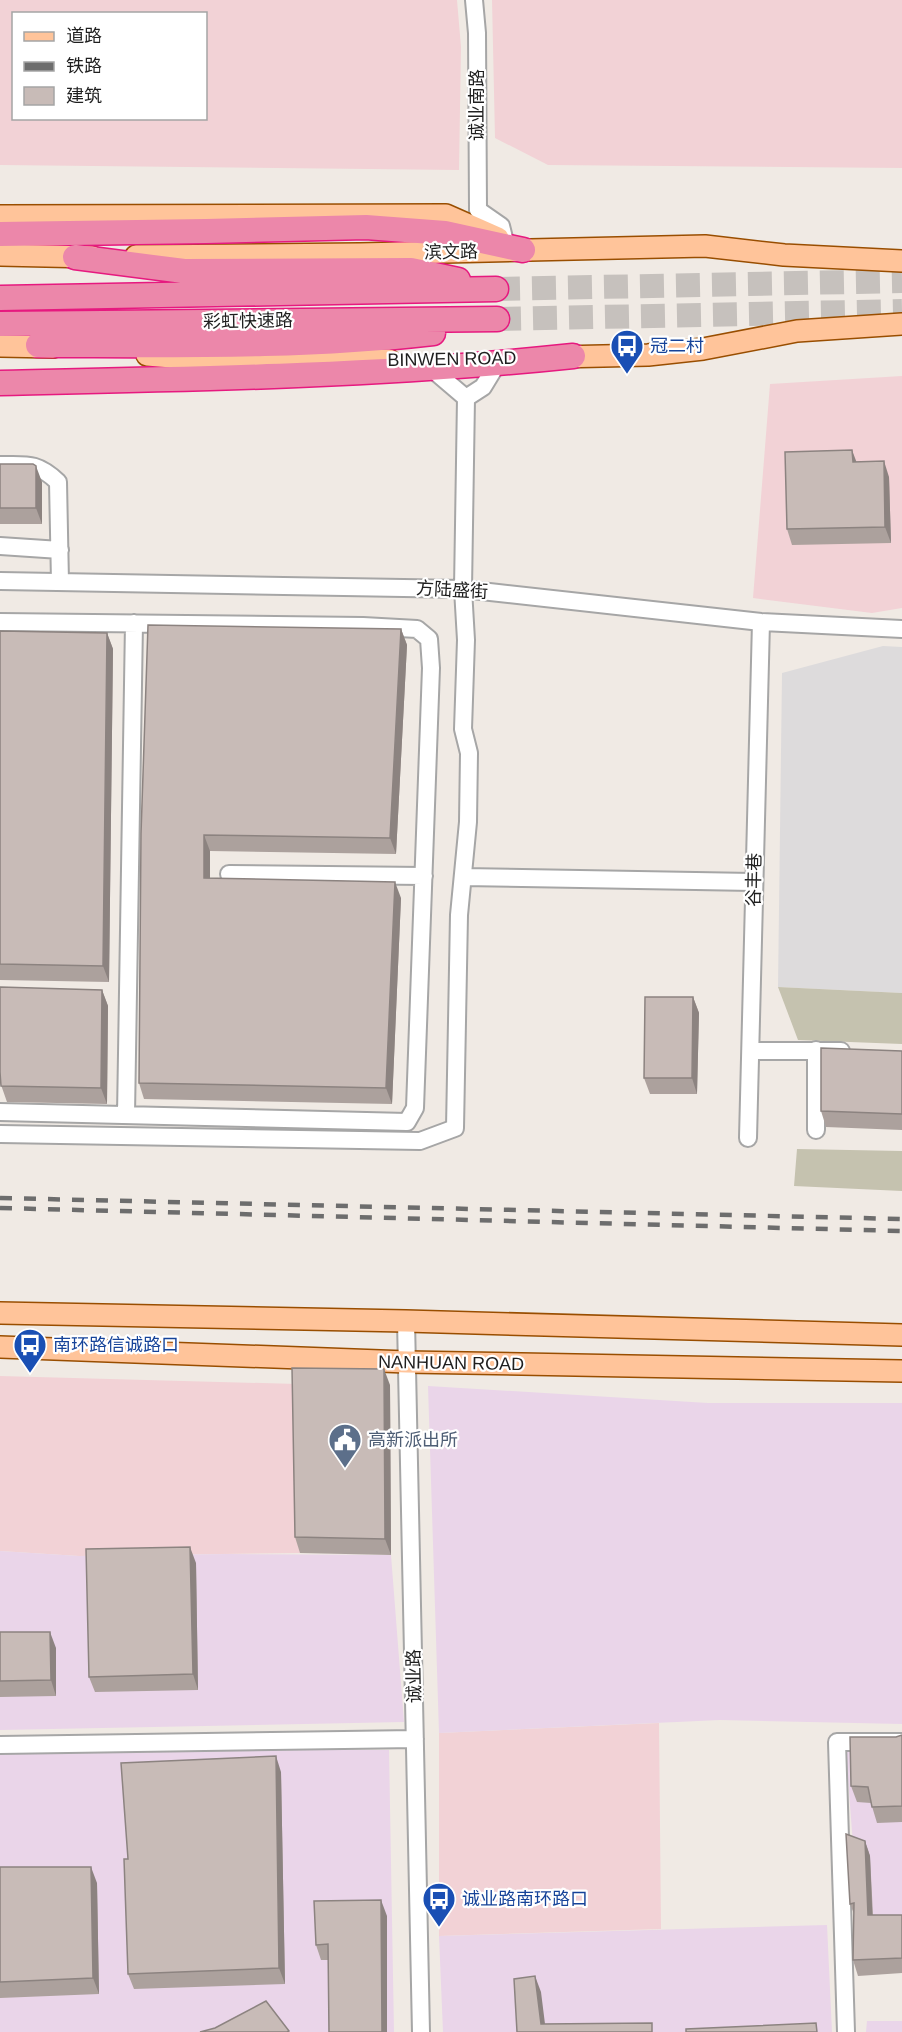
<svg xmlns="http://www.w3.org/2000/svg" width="902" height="2032" font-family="Arial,'Noto Sans SC',sans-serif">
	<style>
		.residential { fill: #dddbdc }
		.commercial { fill: #f2d2d6; fill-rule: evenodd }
		.industrial { fill: #ead5e9 }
		.construction { fill: #c5c2af }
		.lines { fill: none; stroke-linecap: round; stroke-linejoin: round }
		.highway-tunnel { stroke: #c6c1bd; stroke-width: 24; stroke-dasharray: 24 12; stroke-linecap: butt }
		.minor-casing { stroke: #a6a6a6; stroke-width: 20 }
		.major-casing { stroke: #994e00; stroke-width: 24 }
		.highway-casing { stroke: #e6197f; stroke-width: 27 }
		.minor { stroke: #fff; stroke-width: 16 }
		.major { stroke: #ffc49a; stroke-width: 21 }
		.highway { stroke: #ec87aa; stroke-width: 24 }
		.rail { stroke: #6d6d6d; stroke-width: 4.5; stroke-dasharray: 12 12; stroke-linecap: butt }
		.wall { fill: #aca19d }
		.shaded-wall { fill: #8c8380 }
		.building { fill: #c8bbb7; stroke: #8c8380; stroke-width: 1.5 }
		.labels { text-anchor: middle; stroke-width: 4.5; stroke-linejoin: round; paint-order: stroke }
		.street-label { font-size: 18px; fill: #1f1f1f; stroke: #fff }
		.transit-label { font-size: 18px; fill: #164399; stroke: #fff; text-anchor: start }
		.service-label { font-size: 18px; fill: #4e5e75; stroke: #fff; text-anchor: start }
	</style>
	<rect width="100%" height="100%" fill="#f0eae4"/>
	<path class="residential" d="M883,646l19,1v346l-124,-6 4,-314z"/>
	<path class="commercial" d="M0,0h457l4,47 -2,123 -459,-5zM14,14h192v104h-192z
		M492,0h410v168l-354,-3 -53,-27z
		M902,376v232l-30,5 -119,-15 17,-214z
		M0,1376l297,8 3,169 -221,3 -79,-5z
		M659,1723l2,206 -222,7v-203z"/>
	<path class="industrial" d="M428,1386l280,17h194v321l-182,-4 -281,13z
		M0,1551l79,5 150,-2 162,1 13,167 -404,8z
		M0,1748l389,2 5,282h-394z
		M846,1752l56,1v183l-42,1z
		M827,1925l5,107h-389l-4,-96z
		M867,2021h35v11h-36z"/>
	<path class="construction" d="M778,987l124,6v51l-104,-4z
		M797,1149l105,2v40l-108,-5z"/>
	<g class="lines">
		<path class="highway-tunnel" d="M496,289l406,-8
			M497,319l405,-8"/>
		<g class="minor-casing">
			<path id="minor" d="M474,0l3,33 1,177
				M478,210l23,16 4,16
				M466,398l17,-11 14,-23
				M0,465c27,0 37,-3 58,17l2,100
				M0,546l60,4
				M0,581l463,8 298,33 141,7
				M0,622l363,4 54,3 12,10 2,29 -16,440 -8,14 -407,-10
				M229,874l195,2
				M463,877l290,5
				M751,1051h90
				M126,1115l8,-492
				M816,1130v-80
				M0,1134l420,7 35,-13 4,-213 9,-93 1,-69 -6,-24 3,-89 -3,-51 3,-191 -34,-29
				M748,1138l13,-516
				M406,1321l15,711
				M0,1745l415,-6
				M846,2032l-9,-290h65"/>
		</g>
		<g class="major-casing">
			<path id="major" d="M0,216l446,-1 52,23
				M0,255l92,2
				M136,256l224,-2 345,-8 79,9 118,6
				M0,346l53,1
				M147,355l88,7 154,-2
				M558,357l90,-2 55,-6 94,-18 105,-7
				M0,1313l406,8 496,14
				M0,1347l407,15 495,9"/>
		</g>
		<g class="highway-casing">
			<path id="highway" d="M0,234l206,-3 160,-4 79,6 78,17
				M75,257l109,14 227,-1 47,10
				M0,298l496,-9
				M0,324l497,-5
				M38,345c132,0 264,3 395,-12
				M0,383c191,-4 383,-7 573,-27"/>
		</g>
		<use href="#minor" class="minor"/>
		<use href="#major" class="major"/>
		<use href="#highway" class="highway"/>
		<path class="rail" d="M0,1198l902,21
			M0,1208l902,23"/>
	</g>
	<path class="wall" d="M857,462l32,15 2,66 -99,2 -5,-16z
		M0,464l42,18v42h-42z
		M401,629l6,16 -11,209 -186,-3v27l191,20 -9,206 -248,-5 -5,-16 2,-249z
		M0,631l107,2 6,16 -4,333 -109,-2z
		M0,987l102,3 6,16 -1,98 -100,-2 -7,-20z
		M693,997l6,16 -2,81h-47l-6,-16z
		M902,1051v79l-76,-3 -5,-16z
		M390,1385l1,170 -91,-2 -5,-16z
		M196,1563l2,127 -103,2 -6,-15z
		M0,1632l56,16v48l-56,1z
		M902,1735v87l-25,1 -6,-20 -14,-1 -6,-16 45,-49z
		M281,1772l4,212 -151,5 -6,-15v-115z
		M865,1841l5,15 3,59h29v58l-44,3 -5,-16 1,-46 -4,-10z
		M0,1867l97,16 2,111 -99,4z
		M387,1916l-59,44h-7l-5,-15z"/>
	<path class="shaded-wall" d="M852,450l6,16 -5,-4z
		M884,461l5,16 2,66 -6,-16z
		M36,466l6,16v42l-6,-16z
		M401,629l6,16 -11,209 -6,-16z
		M107,633l6,16 -4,333 -6,-16z
		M204,835l6,16v43l-6,-16z
		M395,882l6,16 -9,206 -6,-16z
		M102,990l6,16 -1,98 -6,-16z
		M693,997l6,16 -2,81 -5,-16z
		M384,1369l6,16 1,170 -6,-16z
		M190,1547l6,16 2,127 -5,-16z
		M50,1632l6,16v48l-5,-16z
		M276,1756l5,16 4,212 -6,-16z
		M865,1841l5,15 3,75 -5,-16z
		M91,1867l6,16 2,111 -6,-16z
		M381,1900l6,16v116h-5z
		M535,1976l6,16 5,40 -5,-8z"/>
	<path class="building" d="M852,450l1,12 31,-1 1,66 -98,2 -2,-77z
		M0,464h33l3,2v42h-36z
		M148,625l253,4 -11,209 -186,-3v43l191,4 -9,206 -247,-5 2,-249z
		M0,631l107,2 -4,333 -103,-2z
		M0,987l102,3 -1,98 -100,-2 -1,-14z
		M645,997h48l-1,81h-48z
		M821,1048l81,3v63l-81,-3z
		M292,1368l92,1 1,170 -90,-2z
		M190,1547l3,127 -104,3 -3,-128z
		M0,1632h50l1,48 -51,1z
		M902,1735v71l-30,1 -4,-20 -17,-1 -1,-49h46z
		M276,1756l3,212 -151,6 -4,-115h4l-7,-96z
		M846,1834l19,7 3,74h34v43l-49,2 1,-57 -4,1z
		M0,1867h91l2,111 -93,4z
		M381,1900l1,132h-53l-1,-88 -12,1 -2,-44z
		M535,1976l6,48 111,-1v9h-135l-3,-53z
		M266,2001l23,30 -2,1h-87l15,-4z
		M816,2023l1,9h-131v-3z"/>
	<defs>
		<g id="bus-pin" transform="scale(1.725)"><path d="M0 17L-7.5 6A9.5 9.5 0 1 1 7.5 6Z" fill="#1a4fb4" stroke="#fff"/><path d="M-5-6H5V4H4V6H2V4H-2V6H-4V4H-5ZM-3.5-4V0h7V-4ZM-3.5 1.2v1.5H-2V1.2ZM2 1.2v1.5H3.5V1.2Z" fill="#fff"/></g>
		<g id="civic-pin" transform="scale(1.725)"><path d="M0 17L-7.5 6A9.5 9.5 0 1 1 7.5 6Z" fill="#5c6f8a" stroke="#fff"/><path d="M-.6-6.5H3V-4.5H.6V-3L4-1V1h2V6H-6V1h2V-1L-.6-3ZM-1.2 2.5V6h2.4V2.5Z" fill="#fff"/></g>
	</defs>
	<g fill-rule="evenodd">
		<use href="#bus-pin" x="627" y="346"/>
		<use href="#bus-pin" x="30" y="1345"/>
		<use href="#civic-pin" x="345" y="1440"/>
		<use href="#bus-pin" x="439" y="1899"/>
	</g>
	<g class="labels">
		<g class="street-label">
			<text transform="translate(477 105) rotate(-90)" y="6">诚业南路</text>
			<text transform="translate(451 252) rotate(-1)" y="6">滨文路</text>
			<text transform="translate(248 321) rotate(-1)" y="6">彩虹快速路</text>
			<text transform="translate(452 359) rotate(-1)" y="6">BINWEN ROAD</text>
			<text transform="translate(452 590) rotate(3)" y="6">方陆盛街</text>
			<text transform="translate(754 880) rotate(-89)" y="6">谷丰巷</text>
			<text transform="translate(451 1363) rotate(1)" y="6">NANHUAN ROAD</text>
			<text transform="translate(414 1676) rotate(-91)" y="6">诚业路</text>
		</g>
		<g class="transit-label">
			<text x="650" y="352">冠二村</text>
			<text x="53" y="1351">南环路信诚路口</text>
			<text x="462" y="1905">诚业路南环路口</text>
		</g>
		<g class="service-label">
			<text x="368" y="1446">高新派出所</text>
		</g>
	</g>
	<rect x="12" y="12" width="195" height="108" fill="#ffffff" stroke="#a5a5a5" stroke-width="1.5"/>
	<rect x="24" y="32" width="30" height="9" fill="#ffc49a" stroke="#a5a5a5" stroke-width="1.5"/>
	<text x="66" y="42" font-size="18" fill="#1f1f1f">道路</text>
	<rect x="24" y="62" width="30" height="9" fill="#6d6d6d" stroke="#a5a5a5" stroke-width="1.5"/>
	<text x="66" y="72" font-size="18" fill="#1f1f1f">铁路</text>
	<rect x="24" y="87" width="30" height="18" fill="#c8bbb7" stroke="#a5a5a5" stroke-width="1.5"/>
	<text x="66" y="102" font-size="18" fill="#1f1f1f">建筑</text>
</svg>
